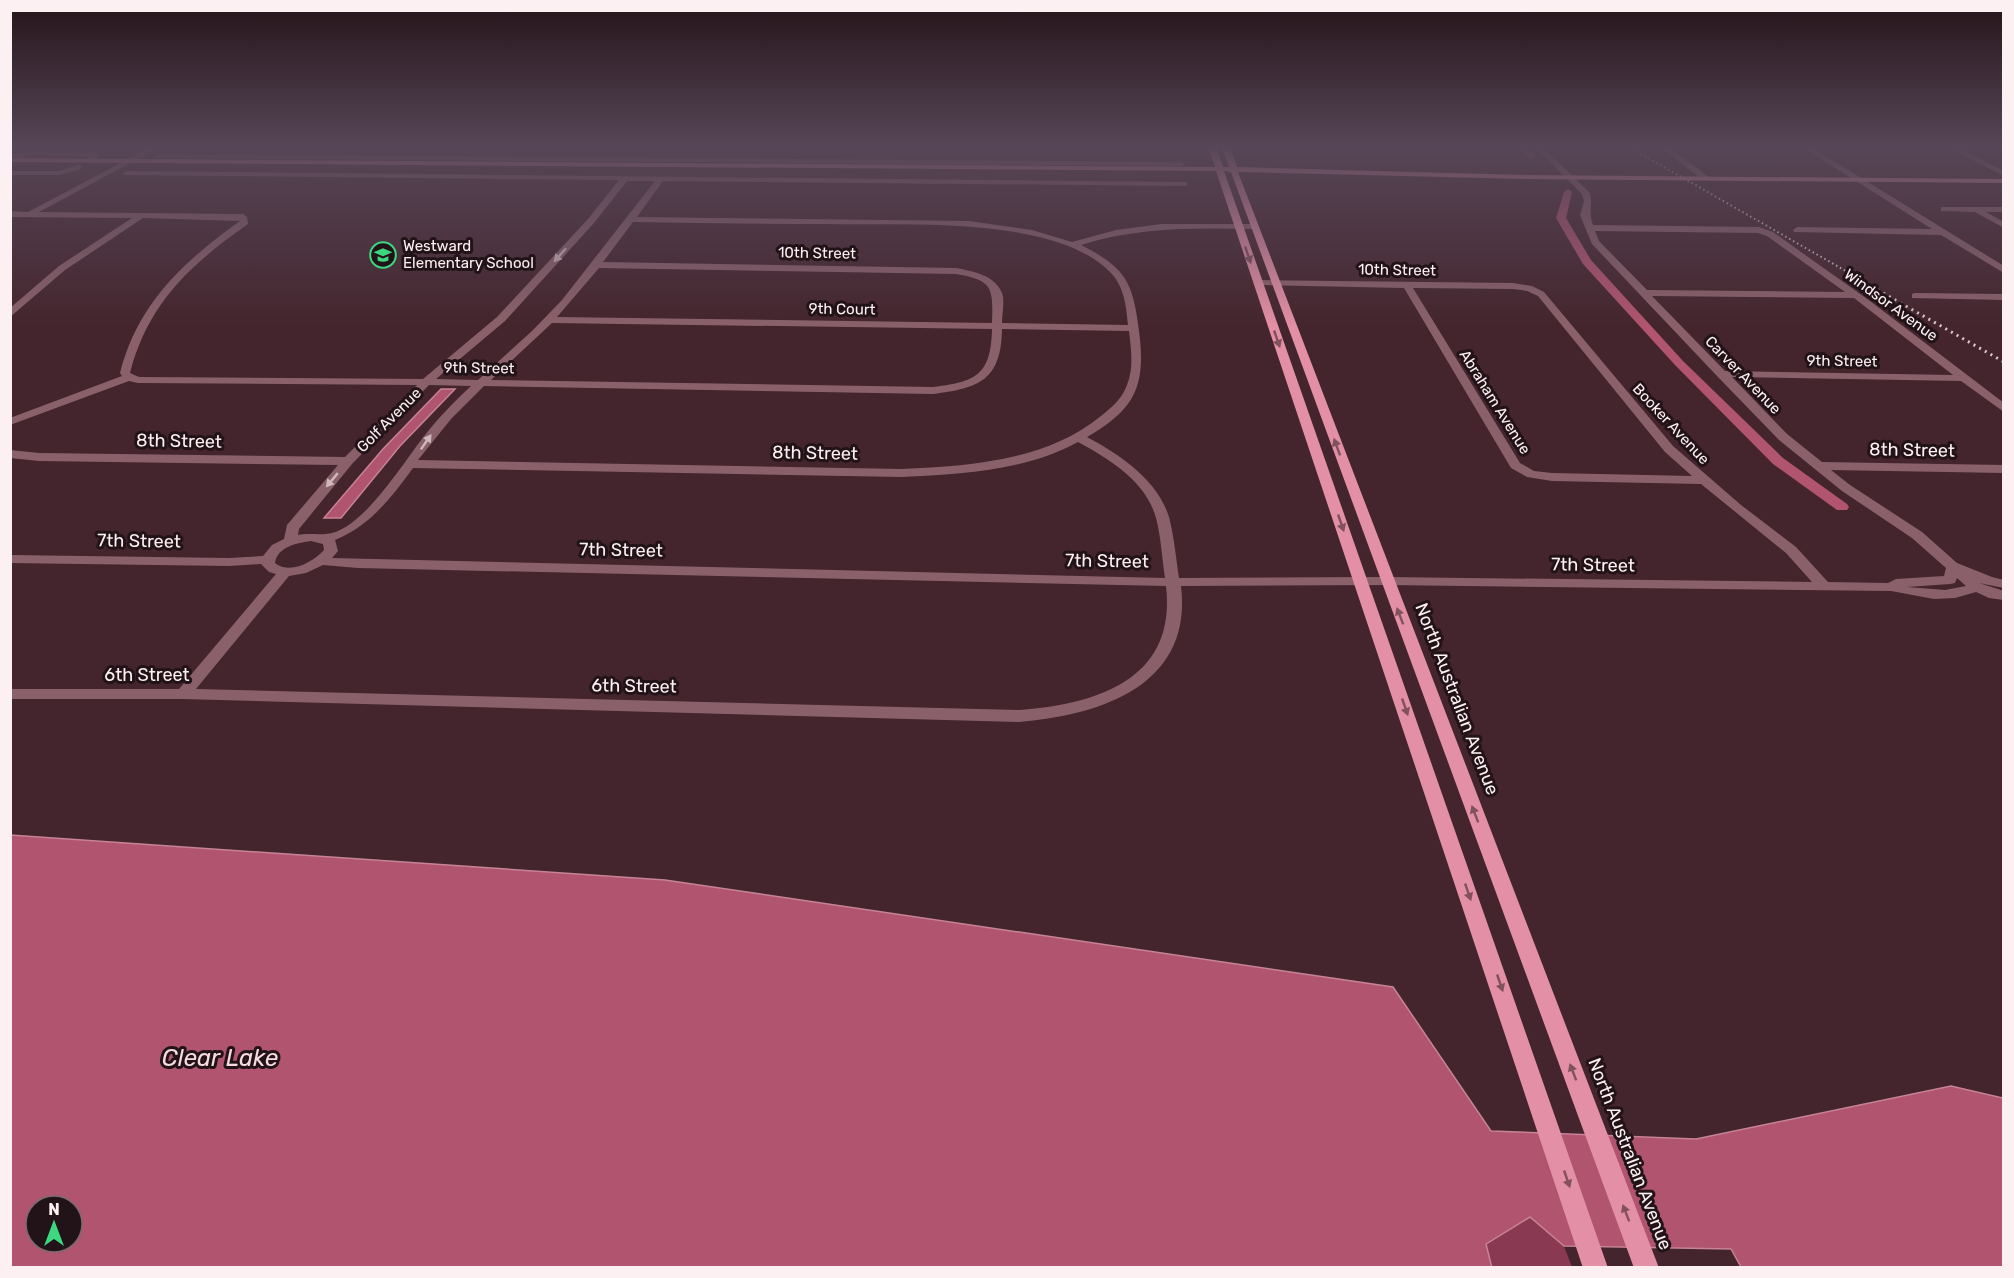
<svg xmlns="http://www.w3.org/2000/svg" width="2014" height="1278" font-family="Rubik,sans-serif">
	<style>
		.green { fill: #893951 }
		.water { fill: #b0546f; stroke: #c78397; stroke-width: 1.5; fill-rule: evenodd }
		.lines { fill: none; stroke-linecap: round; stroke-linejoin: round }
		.canal { fill: #b0546f; fill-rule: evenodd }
		.minor { fill: #8a616b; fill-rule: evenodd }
		.major { fill: #e38fa5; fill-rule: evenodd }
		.rail-far1 { stroke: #d8c7cb; stroke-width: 2; stroke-dasharray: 1.5 3; stroke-linecap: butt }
		.rail { stroke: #d8c7cb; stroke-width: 3; stroke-dasharray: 2 4.5; stroke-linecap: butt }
		.oneway { fill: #cfb7bd }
		.oneway2 { fill: #82515e }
		.labels { text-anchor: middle; stroke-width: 6; stroke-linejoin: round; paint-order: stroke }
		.far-poi-label { font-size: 15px; fill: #fdf0f3; stroke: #211317; text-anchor: start }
		.far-street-label { font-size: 15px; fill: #fdf0f3; stroke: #211317 }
		.street-label { font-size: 18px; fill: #fdf0f3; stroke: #211317 }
		.near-water-label { font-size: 24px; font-style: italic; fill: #f6dbe1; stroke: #211317 }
	</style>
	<rect width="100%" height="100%" fill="#44252d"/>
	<path class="green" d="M1530,1217l34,29 8,21h-80l-6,-22z"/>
	<path class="water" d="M441,389h14l-55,57 -59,72h-17l59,-69z
		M10,835l655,45 728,107 98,144 205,8 255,-53 52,12v169h-262l-10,-18 -167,-3 -34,-29 -44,27 6,24 -1481,-1zM36,1206h36v36h-36z"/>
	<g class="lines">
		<path class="canal" d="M1518,147h9l10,10 -7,2z
			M1568,189l4,3 -6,26 25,42 92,101 100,97 64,46 2,3 -2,3h-10l-64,-46 -98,-99 -92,-101 -27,-46 8,-26z"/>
		<path class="minor" d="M151,147h9l-121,65 204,2 4,3 1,7c-57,40 -100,79 -118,149l9,4 284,2 74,-62 91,-98 31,-39 -495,-5 -1,-2 4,-2 1057,11h3v4l-524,-5 -26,36 332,4 63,9 40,12 44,-12 45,-6h95l1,2 -4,3c-58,-1 -116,-2 -172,16 45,23 52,37 58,86 7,54 -3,78 -52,106 33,18 70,42 82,80 5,19 7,41 10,61l208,-1 425,5 -26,-29 -85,-69 -149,-3 -25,-4 -16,-9 -107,-180 -149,-3 -2,-2 5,-3 255,3 19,3 12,6 129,154 68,59 55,42 32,35 60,1 8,-4 48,-3 2,-8 -34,-30 -70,-47 -63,-51 -62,-64 -125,-132 -12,-29 4,-14 -2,-7 -47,-47h8l47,46c3,12 -2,20 3,32l166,2 14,5 97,69 134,102v9l-43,-31 -229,-4 55,57 35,28 182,3v8l-173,-3 19,15 72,47 35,31 35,14 12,3v8l-25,-5 25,8v9l-15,-2 -13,-6 -21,6 -21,1 -43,-8 -504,-6 -206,1c12,100 -81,129 -162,136l-836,-23h-173v-10h169l97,-115 -7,-2 -8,-8 -32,2 -219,-3v-8l219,3 34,-2 9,-11 12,-6 3,-14 51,-60 -299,-4 -29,-3v-8l29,3 306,4 72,-72 -279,-2 -9,-2 -119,44v-7l112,-42 -2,-3c18,-70 63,-111 120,-152l-97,-3 -78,52 -55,47v-9l49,-42 73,-48 -122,-1v-6l18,1zM627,181h28l-93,119 -29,30 -55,50 -42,-1 69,-58 89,-98zM633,222c65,1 131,2 196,2 76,2 223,-9 280,47 15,14 17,34 19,54l-126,-2c0,-9 3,-22 0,-30 -7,-18 -30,-22 -46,-25l-353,-6zM1595,231l163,2 9,3 78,56 -198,-2 -48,-49zM599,268l357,6c38,6 37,15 36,49l-435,-6zM1413,288l100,1 14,2 11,5 127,156 27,24 -140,-3 -18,-2 -14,-8zM1652,296l202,2 99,77 -228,-4zM552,323l440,6c-1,46 -16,53 -59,58l-442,-7zM1002,329l127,2c2,18 5,37 -2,54 -5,14 -15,22 -26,31 -55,45 -131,50 -199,53l-484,-9 33,-41 33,-33 449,8c47,-6 68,-14 69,-65zM429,385l42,1c-15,14 -29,28 -42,44 -22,26 -66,102 -103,104 -9,1 -18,-1 -28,1l1,-6 53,-65zM1078,442c31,17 68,39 78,76 5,19 6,40 9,60l-833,-20 6,-7 -3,-11c36,-15 56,-42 78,-72l489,9c58,-3 124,-6 176,-35zM311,541l12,3 1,6c-11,12 -34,25 -49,13 2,-16 22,-20 36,-22zM323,565l35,3 808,18c11,94 -70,118 -147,124l-823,-21 93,-113 17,-3zM1957,578l9,8 -21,4 -38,-3 43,-3 5,-1z
			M1660,147h9l41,31 -7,2z
			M1802,147h9l193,119v7l-63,-38 -147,-3 -1,-2 4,-3 135,2z
			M1947,147h10l47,24v5z
			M40,151l56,2 4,2 -9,7 -4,-2 3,-3 -50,-2 -30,3v-4z
			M160,154l1021,8 4,2 -4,2 -1024,-8 -1,-2z
			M78,165h3v4l-21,6h-50v-4h49z
			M1944,207h60v5h-18l18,10v6l-29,-16 -34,-1v-4z
			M1915,293l89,1v6l-92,-2v-4z"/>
		<path class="major" d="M1208,147h8l7,20h6l-7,-20h8l7,20 288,8 479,4v4l-479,-4 -287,-7 421,1096h-25l-403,-1096 -7,-1 384,1097h-25l-367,-1097 -1206,-9v-4l1205,9z"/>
		<path class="rail-far1" d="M1629,147l229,131"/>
		<path class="rail" d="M1855,277l149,85"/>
	</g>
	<defs><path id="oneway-solid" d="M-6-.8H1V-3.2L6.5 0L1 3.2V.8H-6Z" transform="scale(1.5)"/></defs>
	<g class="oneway">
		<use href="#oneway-solid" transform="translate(560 255) rotate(132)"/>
		<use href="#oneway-solid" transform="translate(426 442) rotate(-55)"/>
		<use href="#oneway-solid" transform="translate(332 480) rotate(130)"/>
	</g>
	<g class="oneway2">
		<use href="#oneway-solid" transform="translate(1248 255) rotate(71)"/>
		<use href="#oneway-solid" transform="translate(1277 339) rotate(71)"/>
		<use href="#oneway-solid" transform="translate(1337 447) rotate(-110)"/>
		<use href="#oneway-solid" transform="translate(1341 523) rotate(71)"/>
		<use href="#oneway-solid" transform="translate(1400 616) rotate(-111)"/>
		<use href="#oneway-solid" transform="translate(1405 707) rotate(71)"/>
		<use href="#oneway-solid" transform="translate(1475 814) rotate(-111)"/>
		<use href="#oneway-solid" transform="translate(1468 892) rotate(71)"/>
		<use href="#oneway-solid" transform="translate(1500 983) rotate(71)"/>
		<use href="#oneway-solid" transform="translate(1573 1072) rotate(-111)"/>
		<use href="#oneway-solid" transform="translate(1567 1179) rotate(71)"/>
		<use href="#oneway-solid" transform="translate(1626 1213) rotate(-111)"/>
	</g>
	<linearGradient id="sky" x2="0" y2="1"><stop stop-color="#251419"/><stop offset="0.45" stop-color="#564657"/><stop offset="1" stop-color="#564657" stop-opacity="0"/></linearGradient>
	<rect width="2014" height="326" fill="url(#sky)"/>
	<defs>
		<g id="school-ring" transform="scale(1.35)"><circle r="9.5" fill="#211317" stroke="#3cd77e" stroke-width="1.5"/><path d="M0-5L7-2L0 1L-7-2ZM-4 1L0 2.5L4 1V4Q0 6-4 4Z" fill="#3cd77e"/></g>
	</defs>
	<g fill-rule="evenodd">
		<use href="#school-ring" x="383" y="255"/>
	</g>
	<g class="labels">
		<g class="far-poi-label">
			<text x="403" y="251">Westward<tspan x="403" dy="17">Elementary School</tspan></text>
		</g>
		<g class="far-street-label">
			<text transform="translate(817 253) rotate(1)" y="5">10th Street</text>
			<text transform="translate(1397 270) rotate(1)" y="5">10th Street</text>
			<text transform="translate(1891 305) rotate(36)" y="5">Windsor Avenue</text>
			<text transform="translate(842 309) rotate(1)" y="5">9th Court</text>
			<text transform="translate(1842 361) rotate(1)" y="5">9th Street</text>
			<text transform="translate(479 368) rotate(1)" y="5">9th Street</text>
			<text transform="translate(1743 375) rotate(46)" y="5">Carver Avenue</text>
			<text transform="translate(1495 402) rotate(58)" y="5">Abraham Avenue</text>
			<text transform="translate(389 420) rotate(-45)" y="5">Golf Avenue</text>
			<text transform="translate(1671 424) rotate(47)" y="5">Booker Avenue</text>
		</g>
		<g class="street-label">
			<text transform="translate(179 441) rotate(1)" y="6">8th Street</text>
			<text transform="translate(1912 450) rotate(1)" y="6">8th Street</text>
			<text transform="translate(815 453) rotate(1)" y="6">8th Street</text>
			<text transform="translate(139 541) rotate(1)" y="6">7th Street</text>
			<text transform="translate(621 550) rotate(1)" y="6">7th Street</text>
			<text transform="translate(1107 561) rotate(1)" y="6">7th Street</text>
			<text transform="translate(1593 565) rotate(1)" y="6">7th Street</text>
			<text x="147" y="681">6th Street</text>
			<text transform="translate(634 686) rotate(1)" y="6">6th Street</text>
			<text transform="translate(1457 699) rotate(69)" y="6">North Australian Avenue</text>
			<text transform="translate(1630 1154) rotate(69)" y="6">North Australian Avenue</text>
		</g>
		<g class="near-water-label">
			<text x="220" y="1066">Clear Lake</text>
		</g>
	</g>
	<rect width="2014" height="1278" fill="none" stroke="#fdf0f3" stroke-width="24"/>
	<g transform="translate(54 1224)"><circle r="28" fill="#211317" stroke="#796b6f" stroke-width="1.5"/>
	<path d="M0-4.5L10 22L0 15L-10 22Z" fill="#3cd77e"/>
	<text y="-9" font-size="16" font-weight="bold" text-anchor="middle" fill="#fdf0f3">N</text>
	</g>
</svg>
